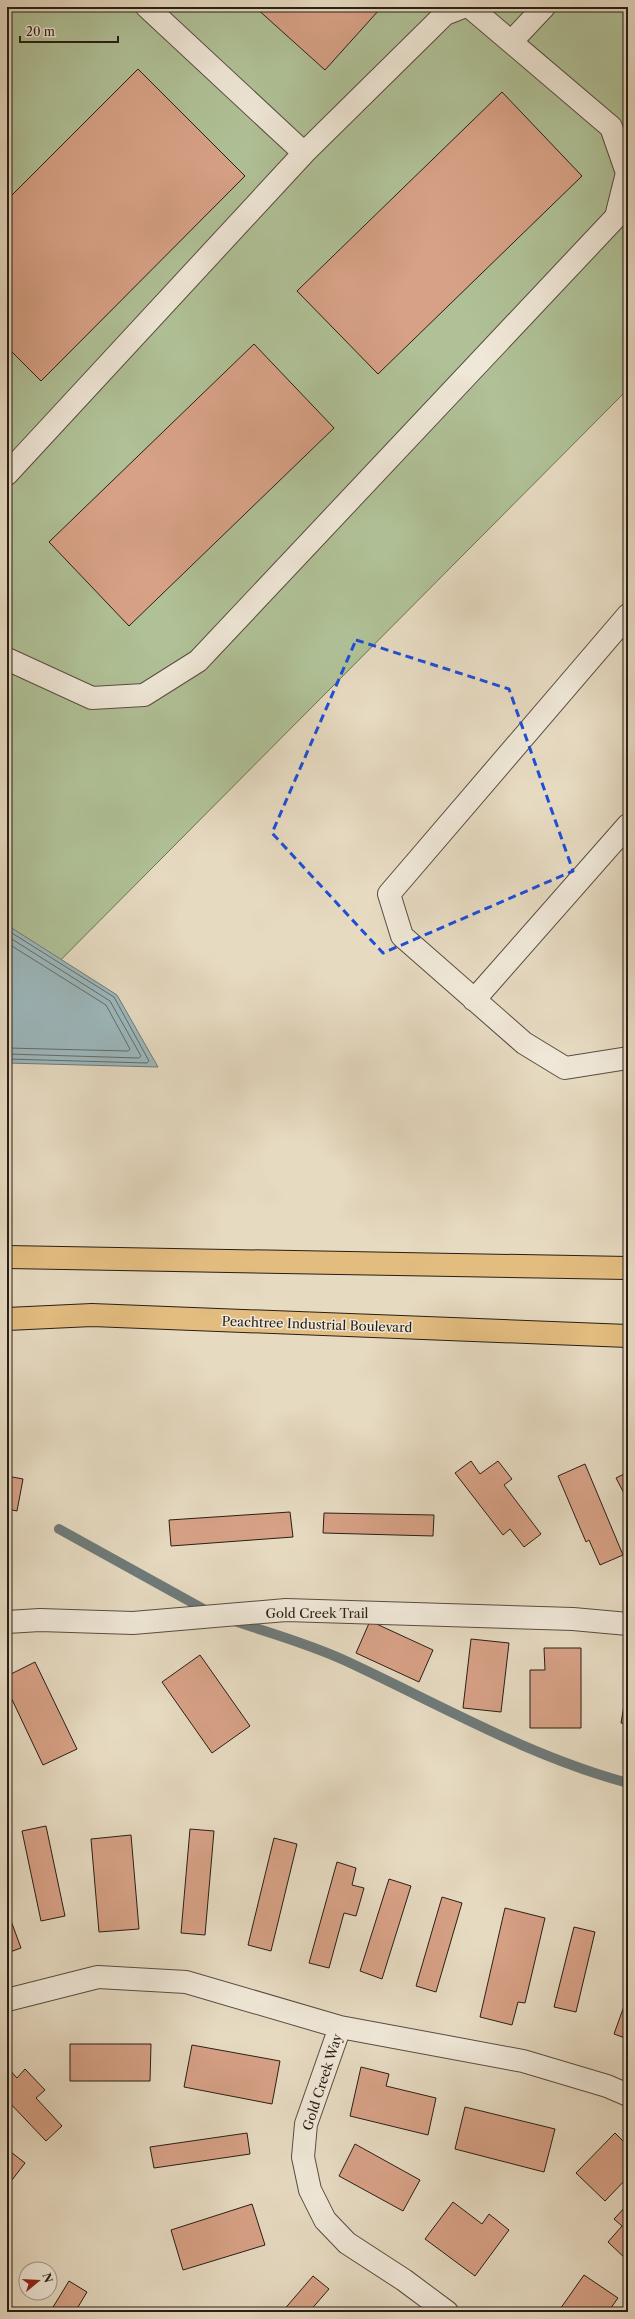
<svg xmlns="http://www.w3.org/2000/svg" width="635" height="2319" font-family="'Libre Caslon Text',serif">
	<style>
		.green { fill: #b0c197; stroke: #6c7056 }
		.water { fill: #9cb8be; stroke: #6e7a7a }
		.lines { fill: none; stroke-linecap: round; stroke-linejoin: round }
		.shore { stroke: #626b6a; stroke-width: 1 }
		.stream { stroke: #6e7a7a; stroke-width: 10 }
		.building { fill: #d7a186; stroke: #291e15 }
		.street-casing { stroke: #584d40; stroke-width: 24 }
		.primary-casing { stroke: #291e15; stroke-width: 24 }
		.street { stroke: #efe7d7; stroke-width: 22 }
		.primary { stroke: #e3bd80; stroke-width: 22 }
		.marked { fill: none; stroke: #1d4ed8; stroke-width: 3; stroke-dasharray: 8 5; stroke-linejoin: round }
		.labels { text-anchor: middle; stroke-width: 3; stroke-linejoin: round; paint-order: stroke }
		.street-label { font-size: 13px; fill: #291e15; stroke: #efe7d7 }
	</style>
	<rect width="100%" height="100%" fill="#e6dac1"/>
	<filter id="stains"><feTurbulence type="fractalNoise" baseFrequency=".005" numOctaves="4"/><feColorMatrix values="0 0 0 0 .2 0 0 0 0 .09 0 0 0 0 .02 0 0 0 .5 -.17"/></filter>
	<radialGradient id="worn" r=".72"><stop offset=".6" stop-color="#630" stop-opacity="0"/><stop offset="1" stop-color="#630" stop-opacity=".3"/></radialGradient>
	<path class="green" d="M7,7h614l7,6v376l-621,625z"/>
	<path class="water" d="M7,925l110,70 41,72 -151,-4z"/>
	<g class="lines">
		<path class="shore" d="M7,930l107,67 35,64 -2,2 -140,-4
			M7,936l103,65 31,55 -2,2 -132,-4
			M7,943l99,62 24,44 -2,2 -121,-3"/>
		<path class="stream" d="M59,1529l150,83
			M232,1620c37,13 78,24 114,41 93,43 182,95 282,122"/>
	</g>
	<path class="building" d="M255,7h120l4,3 -54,60z
		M138,69l107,107 -204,205 -34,-34v-147z
		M502,92l80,84 -204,198 -81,-83z
		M254,344l80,84 -205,198 -80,-84z
		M471,1461l9,13 18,-13 14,18 -8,6 37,49 -17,13 -14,-18 -7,6 -48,-62z
		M585,1464l38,91 -23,10 -11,-25 -3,2 -28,-66z
		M628,1472v29l-12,-23z
		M7,1476l16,3 -6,32 -10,-2z
		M290,1512l3,25 -122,9 -2,-26z
		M324,1513l110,2 -1,21 -110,-3z
		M370,1621l63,29 -14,32 -63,-29z
		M471,1639l38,4 -8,69 -38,-4z
		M544,1648h37v80h-51v-58h15z
		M200,1655l50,71 -38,27 -50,-71z
		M35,1662l42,87 -34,16 -36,-76v-13z
		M628,1682v42l-7,-1z
		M46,1826l19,90 -24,5 -19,-90z
		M190,1829l24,2 -9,104 -24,-2z
		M131,1835l8,94 -40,3 -8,-93z
		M274,1838l23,6 -26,107 -23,-6z
		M337,1862l19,6 -4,17 12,3 -8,28 -12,-3 -15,55 -20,-5z
		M389,1879l22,7 -29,93 -22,-8z
		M442,1897l20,6 -26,89 -20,-6z
		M505,1908l40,10 -20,85 -7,-1 -6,23 -32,-8z
		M7,1910l14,38 -14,5z
		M574,1927l21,5 -19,80 -22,-5z
		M628,1995v44l-14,-5z
		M70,2044h81l-1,37h-80z
		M192,2045l88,16 -8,43 -88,-17z
		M7,2067l10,11 8,-9 20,21 -9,8 26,28 -16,15 -39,-41z
		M361,2067l28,7 -3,12 50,12 -8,37 -78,-19z
		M465,2107l90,22 -11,43 -89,-23z
		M247,2133l3,21 -96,14 -4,-21z
		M615,2133l13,13v31l-23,24 -29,-28z
		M355,2144l65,36 -17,31 -64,-35z
		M7,2149l18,14 -13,17 -5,-4z
		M453,2202l29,22 7,-10 20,16 -34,46 -50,-37z
		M252,2204l13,41 -82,25 -12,-40z
		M628,2204v57l-20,-19 14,-16 -8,-7z
		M584,2275l34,23 -10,14h-50z
		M313,2276l16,13 -20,23h-27z
		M69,2281l18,11 -12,20h-25z"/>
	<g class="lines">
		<g class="street-casing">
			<path id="street" d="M147,7l157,146
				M511,42l33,-35
				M7,474l297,-321 141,-139 18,-7
				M628,615l-239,279 13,42 122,107 41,25 63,-10
				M7,659l85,39 52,-3 54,-34 418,-444 11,-44 -16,-46 -141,-120
				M474,1000l154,-175
				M7,1622l33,-2 93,3 153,-13 287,9 55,5
				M7,2000l91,-23 88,5 154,45 183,34 84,25 21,9
				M340,2027l-34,97 -3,33 7,33 15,30 22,23 57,37 43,32"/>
		</g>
		<g class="primary-casing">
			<path id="primary" d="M7,1257l621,11
				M7,1319l85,-4 536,21"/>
		</g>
		<use href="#street" class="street"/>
		<use href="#primary" class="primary"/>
	</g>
	<path class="marked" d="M356,640l153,49 64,182 -190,82 -111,-120z"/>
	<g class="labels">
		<g class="street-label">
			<text transform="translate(317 1324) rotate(2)" y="5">Peachtree Industrial Boulevard</text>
			<text x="317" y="1618">Gold Creek Trail</text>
			<text transform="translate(322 2082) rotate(-72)" y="5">Gold Creek Way</text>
		</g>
	</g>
	<rect width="635" height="2319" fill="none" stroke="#e6dac1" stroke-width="24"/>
	<rect x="8" y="8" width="619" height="2303" fill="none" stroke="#291e15" stroke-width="2"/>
	<rect x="12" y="12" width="611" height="2295" fill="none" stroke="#291e15"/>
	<g transform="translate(38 2281) rotate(72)"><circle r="19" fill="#efe7d7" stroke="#a09789"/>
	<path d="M0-3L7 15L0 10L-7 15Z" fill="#8f2418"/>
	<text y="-6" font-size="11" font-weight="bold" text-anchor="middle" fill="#291e15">N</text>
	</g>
	<path d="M20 36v6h98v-6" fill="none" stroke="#291e15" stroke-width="2"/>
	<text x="26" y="36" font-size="12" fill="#291e15" stroke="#efe7d7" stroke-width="3" paint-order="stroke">20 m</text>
	<rect width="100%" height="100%" filter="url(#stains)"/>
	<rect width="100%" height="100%" fill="url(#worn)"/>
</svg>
